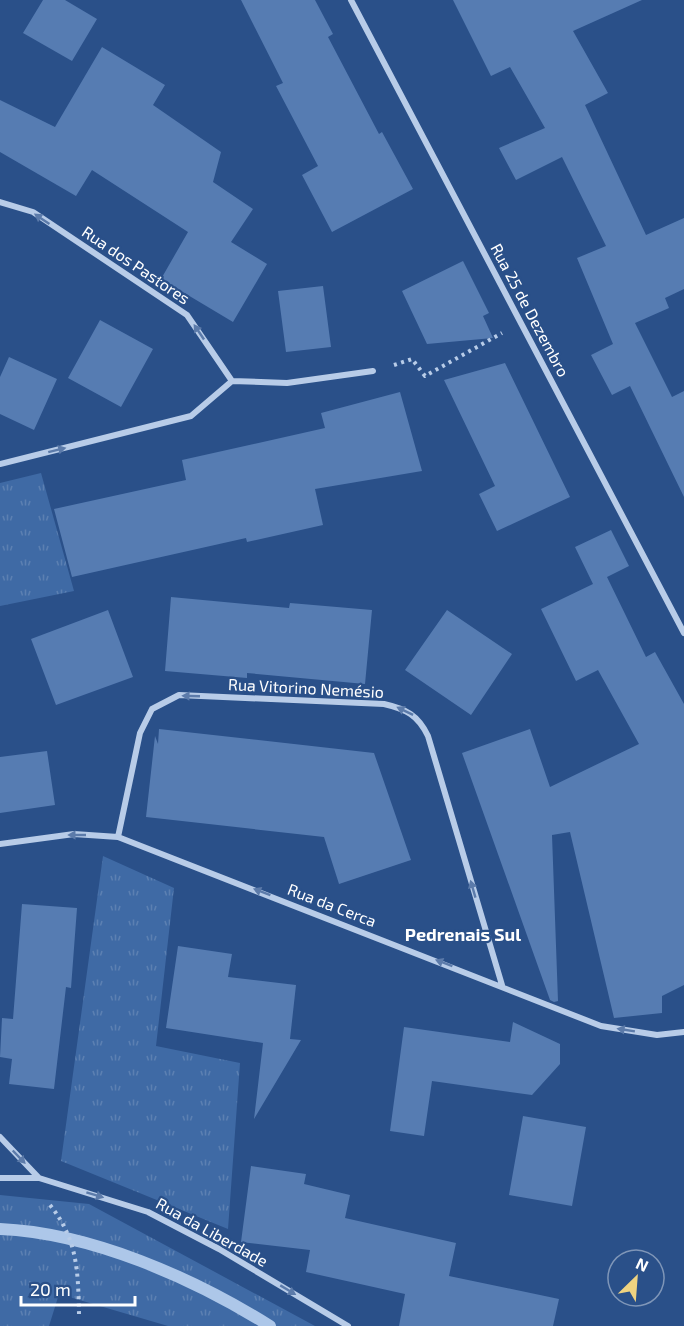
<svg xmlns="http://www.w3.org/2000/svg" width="684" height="1326" font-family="'Exo 2',sans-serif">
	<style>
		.grass { fill: url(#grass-tufts) }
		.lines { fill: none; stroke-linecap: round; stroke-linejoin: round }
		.stream { stroke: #adc7e9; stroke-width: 12 }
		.building { fill: #567cb2 }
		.path { stroke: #b8cce8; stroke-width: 4; stroke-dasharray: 3 4.5; stroke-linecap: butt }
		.street { stroke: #b8cce8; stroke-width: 6 }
		.oneway { fill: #5c7baa }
		.labels { text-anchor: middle; stroke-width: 4.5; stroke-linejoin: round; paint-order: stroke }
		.street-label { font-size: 16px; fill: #fff; stroke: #2a5089 }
		.neighbourhood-label { font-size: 18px; font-weight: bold; fill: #fff; stroke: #2a5089 }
	</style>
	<defs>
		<pattern id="grass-tufts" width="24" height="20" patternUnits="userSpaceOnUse" patternTransform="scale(1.5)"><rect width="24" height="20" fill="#3f6aa5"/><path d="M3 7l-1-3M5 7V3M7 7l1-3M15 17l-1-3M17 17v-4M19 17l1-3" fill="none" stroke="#5c80b2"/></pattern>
	</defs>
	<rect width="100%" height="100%" fill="#2a5089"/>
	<path class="grass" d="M41,473l33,118 -74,15v-123z
		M103,856l71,32 -18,158 84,17 -12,166 -167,-68z
		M0,1195l89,9 226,122h-147l-109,-32 -10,32h-49z"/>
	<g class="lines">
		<path class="stream" d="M0,1229c92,4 193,49 270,97"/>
	</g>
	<path class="building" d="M43,0h22l32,19 -25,42 -49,-28z
		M241,0h74l18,34 -5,3 51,97 3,-2 31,57 -81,43 -30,-57 16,-9 -42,-80 7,-3z
		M453,0h189l-69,31 35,62 -23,12 61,130 38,-17v71l-19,9 4,10 -34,15 37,74 12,-6v106l-54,-111 -18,9 -21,-40 22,-11 -36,-86 29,-12 -44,-89 -46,23 -17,-32 46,-20 -35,-61 -19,9z
		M102,47l63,38 -12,20 68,47 -8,30 40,27 -22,33 36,22 -34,58 -72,-43 27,-47 -96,-62 -16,26 -76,-44v-52l55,27z
		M463,261l26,52 -6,3 10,22 -66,6 -25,-53z
		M323,286l8,61 -45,5 -8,-61z
		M100,320l53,29 -32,58 -53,-29z
		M9,357l48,22 -23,51 -34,-16v-37z
		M505,363l65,134 -73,34 -18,-37 16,-8 -51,-106z
		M400,392l22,79 -107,18 8,36 -76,17 -1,-4 -174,39 -18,-68 132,-29 -4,-20 143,-32 -4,-15z
		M611,530l18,36 -22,11 39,80 9,-5 29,52v281l-22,11v17l-48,5 -44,-186 -18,3 6,166 -4,1 -4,-2 -88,-247 68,-24 20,58 89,-43 -41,-74 -22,11 -35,-72 52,-25 -18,-37z
		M171,597l118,11 1,-5 82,7 -7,74 -118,-11v5l-82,-7z
		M108,610l25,67 -77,28 -25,-66z
		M447,610l65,44 -41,61 -66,-45z
		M159,729l215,24 37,107 -72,24 -15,-47 -178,-20 9,-81 3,8z
		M47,751l8,54 -55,8v-56z
		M22,904l55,4 -6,80 -5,-1 -12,102 -45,-5 3,-25 -12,-2 2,-39 11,1z
		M178,946l54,8 -4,23 68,8 -6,54 11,1 -47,79 9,-76 -97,-15z
		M513,1022l47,22v20l-28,31 -100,-14 -8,55 -34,-5 14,-104 106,15z
		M523,1116l63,11 -14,79 -63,-11z
		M251,1166l55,8 -2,10 46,11 -5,23 111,25 -7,33 110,23 -6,27h-154l6,-32 -99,-22 4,-22 -69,-8z"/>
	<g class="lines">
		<path class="path" d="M394,365l18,-6 13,17 77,-43
			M50,1205c28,35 28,67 29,109"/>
		<path class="street" d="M351,0l333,633
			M0,202l33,10 154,103 45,66
			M0,464l191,-48 41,-35 55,2 86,-12
			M118,837l22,-104 12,-24 27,-14 205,9c22,5 34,11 44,32l74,249
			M0,844l74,-10 44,3 483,189 56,9 27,-3
			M0,1137l39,41 109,34 71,37 129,77
			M0,1178h39"/>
	</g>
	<defs><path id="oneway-solid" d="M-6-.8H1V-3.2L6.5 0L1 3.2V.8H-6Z" transform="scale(1.5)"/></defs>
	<g class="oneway">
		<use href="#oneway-solid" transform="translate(42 219) rotate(-146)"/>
		<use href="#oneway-solid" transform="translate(199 332) rotate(-124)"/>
		<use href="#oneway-solid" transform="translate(57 450) rotate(-14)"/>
		<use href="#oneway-solid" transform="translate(191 696) rotate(-178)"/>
		<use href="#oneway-solid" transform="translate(405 711) rotate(-154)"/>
		<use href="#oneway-solid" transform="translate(77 835) rotate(180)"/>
		<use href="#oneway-solid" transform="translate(473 889) rotate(-106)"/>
		<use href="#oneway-solid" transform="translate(262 892) rotate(-159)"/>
		<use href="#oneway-solid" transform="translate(444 963) rotate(-159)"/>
		<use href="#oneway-solid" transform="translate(626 1030) rotate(-171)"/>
		<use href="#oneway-solid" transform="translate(19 1157) rotate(46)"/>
		<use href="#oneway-solid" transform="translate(95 1195) rotate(17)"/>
		<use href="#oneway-solid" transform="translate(288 1290) rotate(31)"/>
	</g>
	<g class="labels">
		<g class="street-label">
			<text transform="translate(136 265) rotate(34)" y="6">Rua dos Pastores</text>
			<text transform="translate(530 310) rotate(62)" y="6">Rua 25 de Dezembro</text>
			<text transform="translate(306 688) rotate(3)" y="6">Rua Vitorino Nemésio</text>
			<text transform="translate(332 905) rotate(21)" y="6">Rua da Cerca</text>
			<text transform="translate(212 1232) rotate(29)" y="6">Rua da Liberdade</text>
		</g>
		<g class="neighbourhood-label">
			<text x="463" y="941">Pedrenais Sul</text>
		</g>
	</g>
	<g transform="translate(636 1278) rotate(25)"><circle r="28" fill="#2a5089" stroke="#7f96b8" stroke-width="1.5"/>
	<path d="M0-4.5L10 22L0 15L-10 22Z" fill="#efd380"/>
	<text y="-9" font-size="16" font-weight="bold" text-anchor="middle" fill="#ffffff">N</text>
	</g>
	<path d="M21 1296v9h114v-9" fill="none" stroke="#ffffff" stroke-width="3"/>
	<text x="30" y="1296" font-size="18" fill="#ffffff" stroke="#2a5089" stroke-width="4.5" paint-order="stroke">20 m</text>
</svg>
